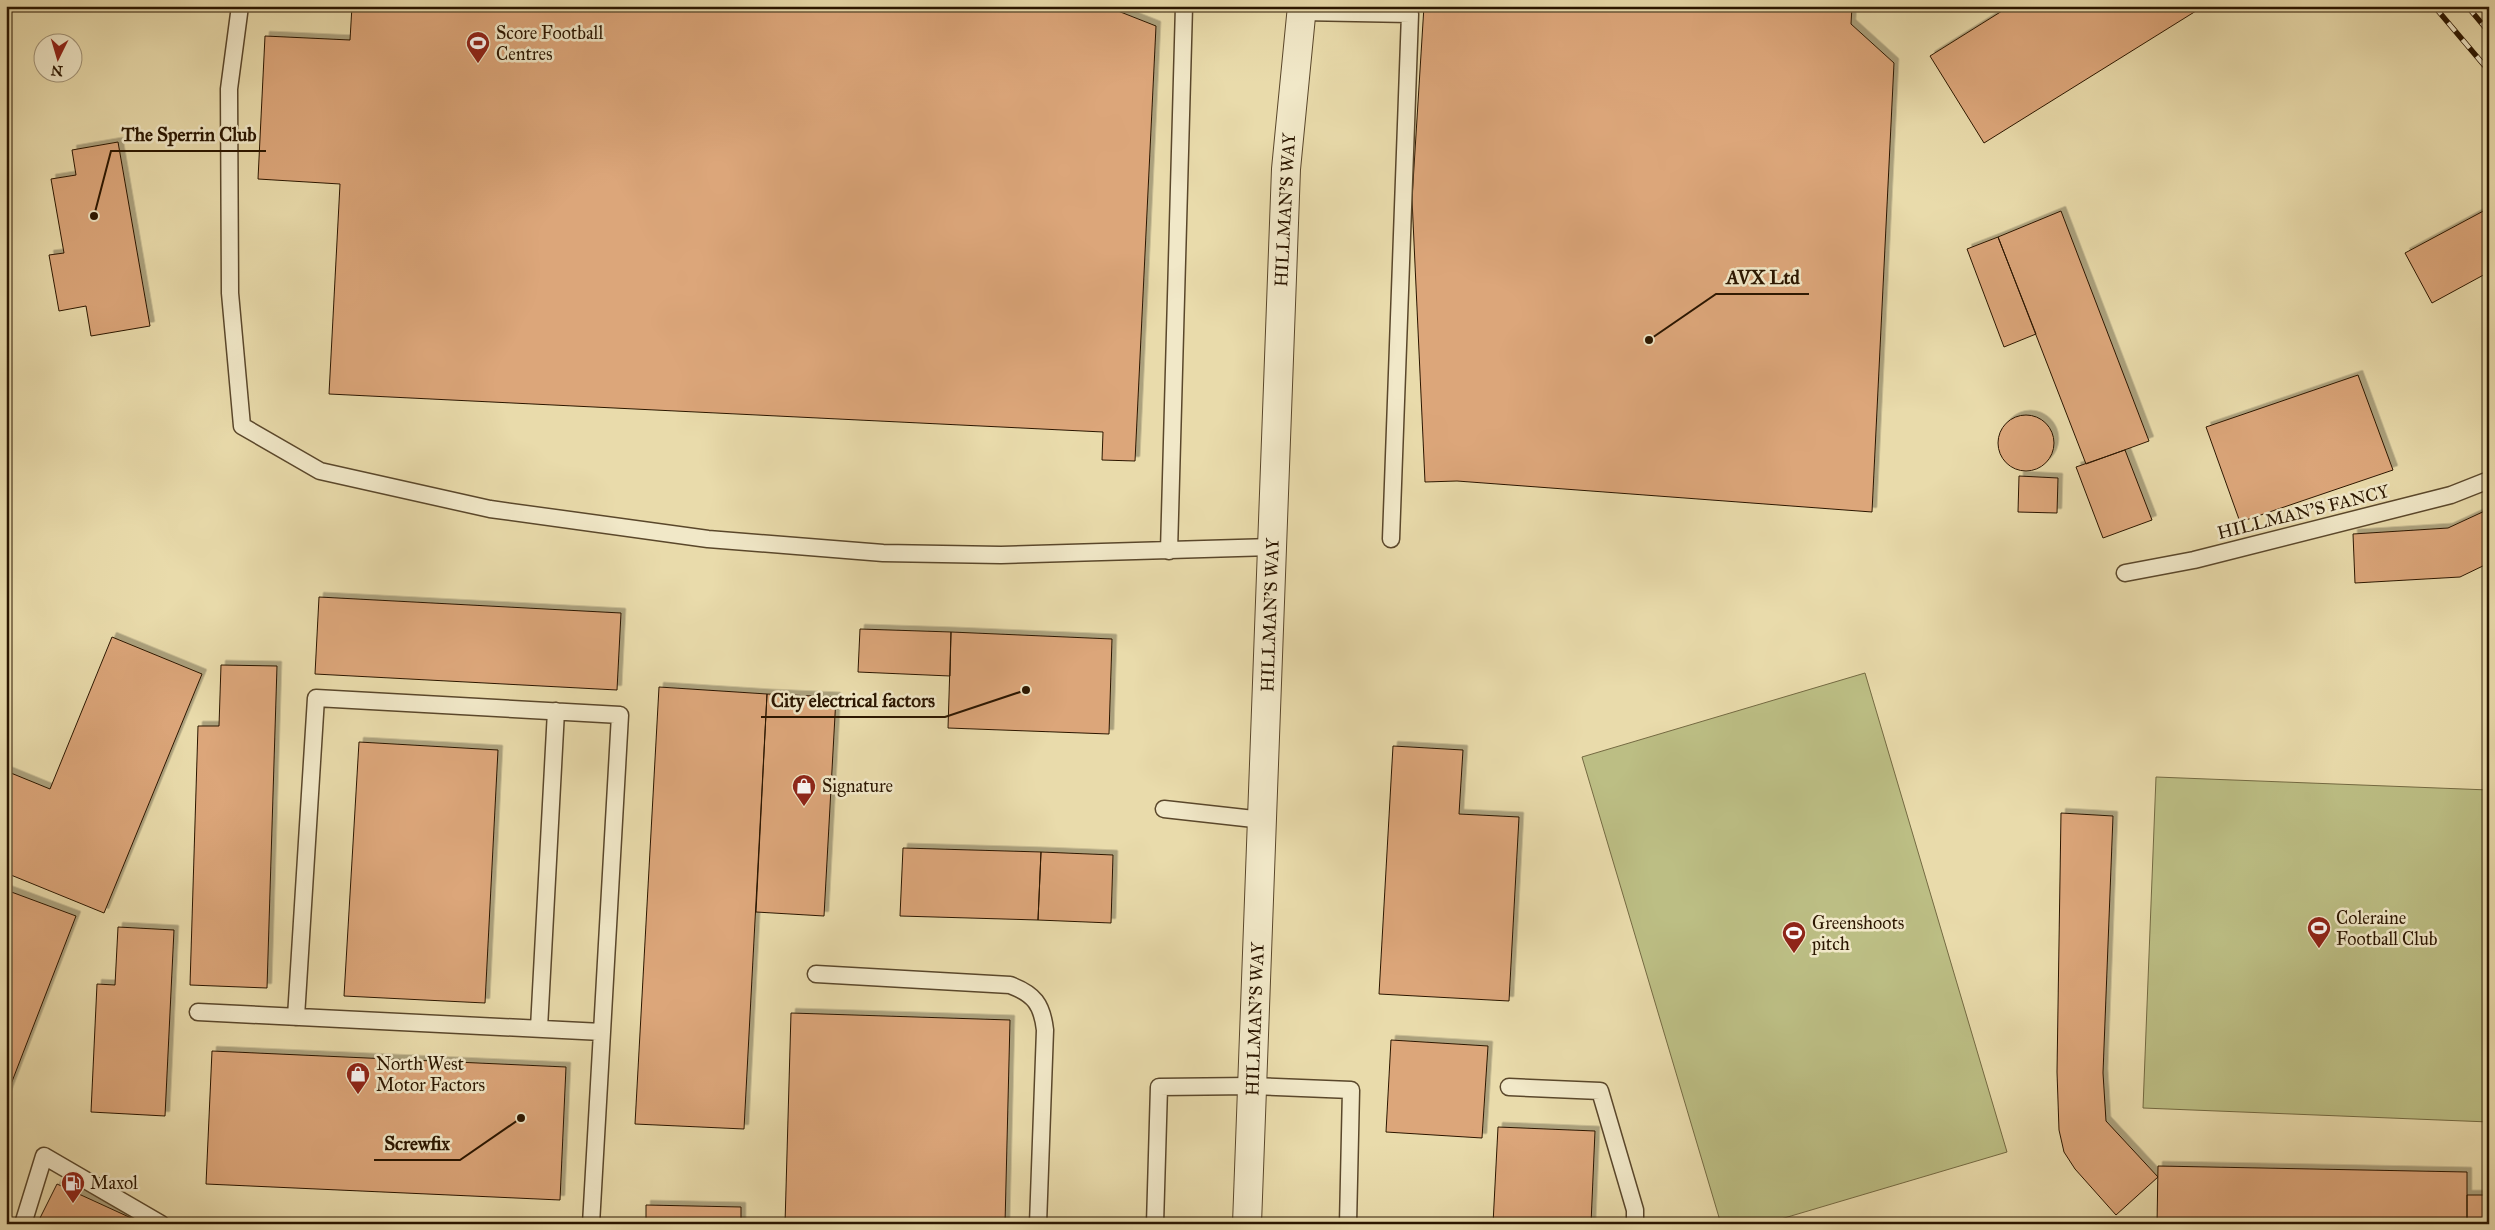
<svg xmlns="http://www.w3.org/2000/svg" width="2495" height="1230" font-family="'IM FELL Great Primer',serif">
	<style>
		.green { fill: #bcbe84; stroke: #746a42 }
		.building { fill: #dca67a; stroke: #2b1600; filter: url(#shadow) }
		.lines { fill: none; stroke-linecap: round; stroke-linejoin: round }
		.lane-casing { stroke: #5a472b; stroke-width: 19 }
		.street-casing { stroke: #5a472b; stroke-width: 30 }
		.lane { stroke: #f1e8c8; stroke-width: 16 }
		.street { stroke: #f1e8c8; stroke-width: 28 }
		.rail-casing { stroke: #2b1600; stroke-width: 5.5 }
		.rail { stroke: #f1e8c8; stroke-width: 4; stroke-dasharray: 11; stroke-linecap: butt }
		.labels { text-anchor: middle; stroke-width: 5; stroke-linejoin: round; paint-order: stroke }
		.poi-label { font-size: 18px; fill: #2b1600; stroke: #f1e8c8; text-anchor: start }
		.street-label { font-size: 18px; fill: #2b1600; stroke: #f1e8c8 }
		.leader { fill: none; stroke: #2b1600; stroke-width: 2 }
		.callout-dot { fill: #2b1600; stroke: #f1e8c8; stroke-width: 2 }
		.callout-label { font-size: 19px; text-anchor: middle; font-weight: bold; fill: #2b1600; stroke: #f1e8c8; stroke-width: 5; stroke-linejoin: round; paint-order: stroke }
	</style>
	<defs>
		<filter id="shadow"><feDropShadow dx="4.5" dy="-4.5" stdDeviation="0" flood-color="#0004"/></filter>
	</defs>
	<rect width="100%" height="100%" fill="#e9dbab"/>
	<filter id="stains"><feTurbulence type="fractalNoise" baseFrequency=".004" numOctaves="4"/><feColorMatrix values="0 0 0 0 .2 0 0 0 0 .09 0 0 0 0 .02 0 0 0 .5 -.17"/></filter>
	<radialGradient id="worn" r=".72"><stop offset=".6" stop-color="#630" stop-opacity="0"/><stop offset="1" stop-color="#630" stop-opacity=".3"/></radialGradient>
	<path class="green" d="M1865,673l142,479 -243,72h-43l-139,-467z
		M2156,777l333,13v332l-346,-14z"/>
	<path class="building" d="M352,6h765l1,5 38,15 -21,435 -33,-1 1,-28 -774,-38 11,-210 -82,-5 7,-143 85,4z
		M1424,6h428l-1,18 43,39 -22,449 -415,-31 -32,1 -13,-283z
		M2010,6h194l-220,137 -54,-87z
		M118,142l32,184 -59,10 -5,-30 -27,5 -10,-56 15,-2 -13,-74 25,-4 -4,-25z
		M2489,208v64l-57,31 -27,-50z
		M2061,211l88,230 -63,23 -88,-227z
		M1998,237l38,97 -32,13 -37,-98z
		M2358,375l35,95 -153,52 -34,-95z
		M1998 443a28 28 0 1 1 56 0a28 28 0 1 1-56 0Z
		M2125,450l27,70 -49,18 -27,-71z
		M2019,476l39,2 -1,35 -39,-1z
		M2489,509v54l-29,14 -105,6 -2,-49 95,-6z
		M319,597l302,16 -4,77 -302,-16z
		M860,629l91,3 -1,44 -92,-4z
		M951,632l161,7 -3,95 -161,-6z
		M112,637l90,37 -98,239 -98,-40v-102l44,18z
		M221,665l56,1 -10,322 -77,-3 8,-259h21z
		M659,687l108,7 -23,435 -109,-5z
		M767,694l69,3 -12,219 -68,-4z
		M359,742l139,8 -13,253 -141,-7z
		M1393,746l70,4 -4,64 60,3 -10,184 -130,-7z
		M2061,813l52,3 -10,257 3,48 52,56 -42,38 -41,-46 -11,-17 -5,-22 -2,-58z
		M903,848l138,4 -3,68 -138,-4z
		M1041,852l72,3 -2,68 -73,-3z
		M6,890l70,26 -70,181z
		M118,927l56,3 -9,186 -74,-4 6,-128 18,1z
		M791,1013l219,7 -5,204h-220z
		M1391,1040l97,6 -6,92 -96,-6z
		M212,1051l354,16 -6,133 -354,-16z
		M1498,1127l97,4 -4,93h-98z
		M2158,1166l309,6v52h-310z
		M57,1184l85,39 -105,1z
		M2467,1195h22v29h-22z
		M646,1205l95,2v17h-95z"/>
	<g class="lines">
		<g class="lane-casing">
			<path id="lane" d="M240,6l-11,83 1,204 12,133 78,45 170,38 218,30 175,14 118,2 272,-8
				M1301,12l109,2 -19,525
				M1169,551l15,-545
				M2125,573l69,-13 257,-65 38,-15
				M1164,809l99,11
				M816,974l194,11c24,9 32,19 35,45l-7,194
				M198,1012l404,20 -11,192
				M296,1017l20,-319 304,17 -18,317
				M539,1028l17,-317
				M1509,1087l91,4 35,119v14
				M23,1224l21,-68 117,68
				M1155,1224l4,-137 93,-1 99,4 -3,134"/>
		</g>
		<g class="street-casing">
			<path id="street" d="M1247,1224l39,-1055 16,-163"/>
		</g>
		<use href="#lane" class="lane"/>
		<use href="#street" class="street"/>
		<g class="rail-casing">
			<path id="rail" d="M2434,6l55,65
				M2467,6l22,26"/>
		</g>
		<use href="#rail" class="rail"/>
	</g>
	<defs>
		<g id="stadium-pin" transform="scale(1.25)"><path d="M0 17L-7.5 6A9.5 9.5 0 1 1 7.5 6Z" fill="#8f2418" stroke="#f1e8c8"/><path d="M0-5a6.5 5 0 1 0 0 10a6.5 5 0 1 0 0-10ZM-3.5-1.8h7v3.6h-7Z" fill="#fff"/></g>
		<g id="shop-pin" transform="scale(1.25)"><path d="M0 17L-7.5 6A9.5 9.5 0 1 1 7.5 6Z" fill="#8f2418" stroke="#f1e8c8"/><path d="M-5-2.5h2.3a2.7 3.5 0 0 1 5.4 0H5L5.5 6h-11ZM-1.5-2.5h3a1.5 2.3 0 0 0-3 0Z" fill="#fff"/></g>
		<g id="fuel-pin" transform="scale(1.25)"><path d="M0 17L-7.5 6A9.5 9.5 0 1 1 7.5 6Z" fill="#8f2418" stroke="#f1e8c8"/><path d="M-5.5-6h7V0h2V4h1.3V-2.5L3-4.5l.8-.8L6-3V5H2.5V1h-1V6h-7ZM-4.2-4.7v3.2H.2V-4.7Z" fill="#fff"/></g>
	</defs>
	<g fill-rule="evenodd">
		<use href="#stadium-pin" x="478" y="43"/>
		<use href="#shop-pin" x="804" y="786"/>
		<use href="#stadium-pin" x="2319" y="928"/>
		<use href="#stadium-pin" x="1794" y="933"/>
		<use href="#shop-pin" x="358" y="1074"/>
		<use href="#fuel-pin" x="73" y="1183"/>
	</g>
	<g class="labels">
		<g class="poi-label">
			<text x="496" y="39">Score Football<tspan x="496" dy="21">Centres</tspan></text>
			<text x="822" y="792">Signature</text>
			<text x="2336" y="924">Coleraine<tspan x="2336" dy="21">Football Club</tspan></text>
			<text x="1812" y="929">Greenshoots<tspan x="1812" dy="21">pitch</tspan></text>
			<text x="376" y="1070">North West<tspan x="376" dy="21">Motor Factors</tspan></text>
			<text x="90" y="1189">Maxol</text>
		</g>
		<g class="street-label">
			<text transform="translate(1285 210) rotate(-87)" y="6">HILLMAN'S WAY</text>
			<text transform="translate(2303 512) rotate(-14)" y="6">HILLMAN'S FANCY</text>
			<text transform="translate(1270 615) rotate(-88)" y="6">HILLMAN'S WAY</text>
			<text transform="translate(1255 1019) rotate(-88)" y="6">HILLMAN'S WAY</text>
		</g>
	</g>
	<path class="leader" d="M94 216L111 151H266M1649 340L1716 294H1809M1026 690L945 717H761M521 1118L460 1160H374"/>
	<g class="callout-dot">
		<circle cx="94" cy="216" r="5"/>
		<circle cx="1649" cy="340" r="5"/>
		<circle cx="1026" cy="690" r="5"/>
		<circle cx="521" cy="1118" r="5"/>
	</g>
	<g class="callout-label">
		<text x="189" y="141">The Sperrin Club</text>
		<text x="1763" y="284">AVX Ltd</text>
		<text x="853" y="707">City electrical factors</text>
		<text x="417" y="1150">Screwfix</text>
	</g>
	<rect width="2495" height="1230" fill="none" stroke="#e9dbab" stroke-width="25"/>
	<rect x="8" y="8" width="2480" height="1215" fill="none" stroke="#2b1600" stroke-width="2.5"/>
	<rect x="12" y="12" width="2470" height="1205" fill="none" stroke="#2b1600"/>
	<g transform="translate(58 58) rotate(185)"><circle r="24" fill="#f1e8c8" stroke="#a29478"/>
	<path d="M0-4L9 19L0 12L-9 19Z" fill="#8f2418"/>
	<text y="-8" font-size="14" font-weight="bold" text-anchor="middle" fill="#2b1600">N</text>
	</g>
	<rect width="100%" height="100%" filter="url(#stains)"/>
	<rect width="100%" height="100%" fill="url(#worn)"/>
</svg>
